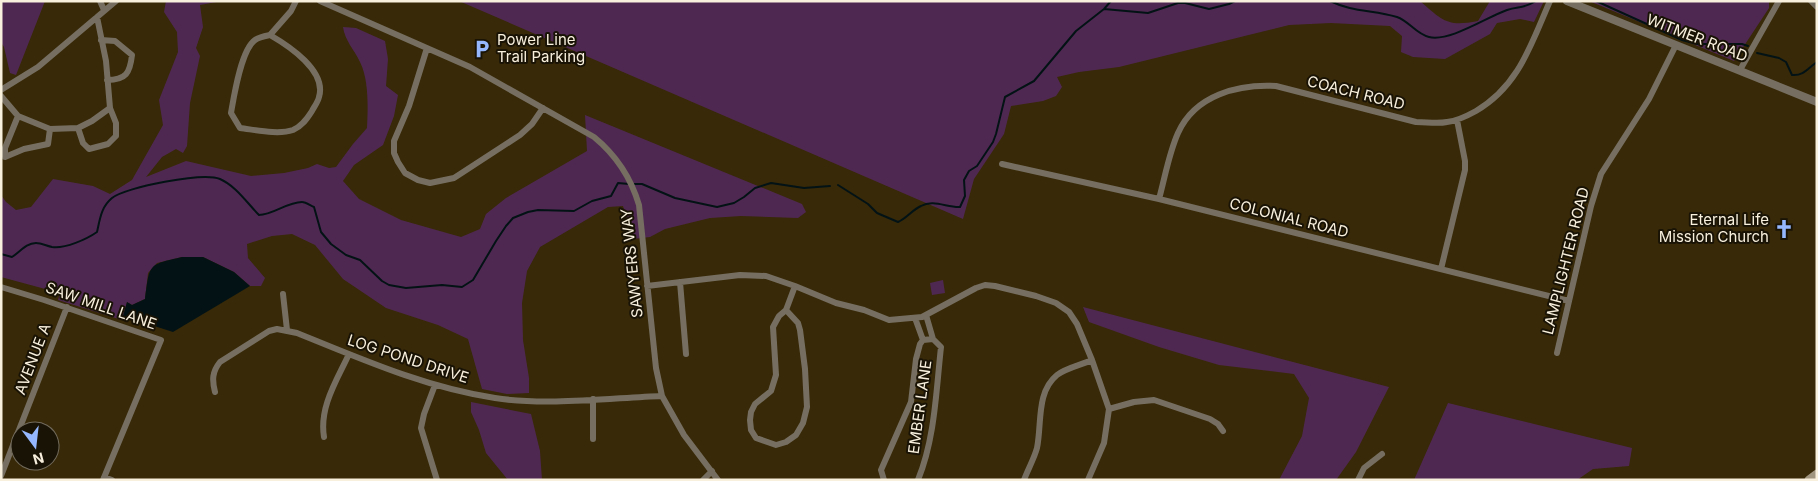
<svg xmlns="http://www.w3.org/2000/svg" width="1818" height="481" font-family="Inter,sans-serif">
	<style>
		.green { fill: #4f2852 }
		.water { fill: #031315 }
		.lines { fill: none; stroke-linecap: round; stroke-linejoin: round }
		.stream { stroke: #031315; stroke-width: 2 }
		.minor { stroke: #766f61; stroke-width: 6 }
		.tertiary { stroke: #766f61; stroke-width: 8 }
		.secondary { stroke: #a0957e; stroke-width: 9 }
		.labels { text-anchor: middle; stroke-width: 4; stroke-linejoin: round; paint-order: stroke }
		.street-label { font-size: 15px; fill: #f8efdd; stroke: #191306 }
		.poi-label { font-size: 15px; fill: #f8efdd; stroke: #191306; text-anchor: start }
	</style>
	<rect width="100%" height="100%" fill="#382908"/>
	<path class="green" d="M1,1h44l-29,74 -6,-2 -6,-26 -3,-5z
		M166,1h56l-22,4 3,22 -7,21 4,8 -10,47 -3,43 -4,7 -7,-4 -14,8 -16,20 40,-16 65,15 33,-3 24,-5 9,-4 12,4 7,-1 17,-23 14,-16c1,-20 2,-48 -7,-66 -6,-13 -15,-21 -17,-35l13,1 29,13 3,18 -2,27 12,9 -4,21 -11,29 -29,20 -11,16 16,18 42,21 60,17 19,-8 6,-15 20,-16 81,-47 -2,-36 217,89 4,8 -8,6 -57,-2 -31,2 -45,11 -15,8 -17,2 -10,-33 -15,1 -68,40 -13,24 -5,32 1,37 6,38v15l-22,1 -25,-5 -14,-50 -30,-14 -52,-17 -43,-29 -28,-34 -23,-11 -20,2 -25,8 1,14 17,20 -4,8h-11l-16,-14 -31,-15h-21l-25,6 -9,10 -3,26 -13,6 -5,-3 -5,18 -64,-20 2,-7 -59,-16v-82l5,7 10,8 15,-3 22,-28 40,7 17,8 22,-14 31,-55 -4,-25 19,-48 -1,-20 -13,-20z
		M459,1h961c23,20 27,26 58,20l12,-20h54l-10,21 -14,-3 -23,4 -7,11 -45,25 -32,-2 -12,-5 1,-16 -12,-10 -59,-3 -42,2 -170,42 -40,5 -22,5 5,10 -6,9 -13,5 -32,5 -7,28 -30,45 -11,40z
		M1589,1h180v7l-35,53z
		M943,280l2,13 -13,2 -2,-12z
		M1083,307l306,80 -33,65 -20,28h-57l23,-44 7,-38 -15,-24 -75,-9 -60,-18 -70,-25z
		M471,402l60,12 9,37 2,29h-34l-22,-27 -7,-23 -8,-18z
		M1448,403l184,45 -3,18 -36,3 -16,11h-163z"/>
	<path class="water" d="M182,257h21l31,15 16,14 -77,46 -50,-16 4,-14 5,3 13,-6c5,-35 2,-34 37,-42z"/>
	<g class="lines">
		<path class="stream" d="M1330,1c22,11 44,9 67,16 12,4 19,17 32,20 21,5 58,-20 78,-27 12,-4 16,-1 29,-9
			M1596,1l86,39 15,4h45l6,2
			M1104,9l44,4 30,-10h7l24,6 20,-5 6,-3
			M1757,53l22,5 7,4 6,13c12,1 16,-7 25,-13
			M633,184h9l33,14 42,9 17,-4 10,-6 11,-9 16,-5 33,5 26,-2
			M838,185l30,19 9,9 21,9c9,-4 14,-12 23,-16 12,-7 27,2 39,1l5,-11 -1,-16 5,-9 8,-5 16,-24 3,-8 9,-37 29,-16 42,-50 28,-22 7,-8
			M1,254l11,3c8,-5 14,-14 24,-14 5,0 11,3 16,4 13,2 35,-8 45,-15 3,-13 4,-25 15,-34 14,-11 91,-26 108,-19 16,7 27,24 39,36 14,0 28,-13 43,-13 4,0 9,4 12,5l7,25 10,12 15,11 14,5 22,21 7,4 17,3 36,-3 20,2 11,-7 23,-39 10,-15 7,-8 15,-6 10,-2 36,1 18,-10 19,-5 7,-13 11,1"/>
		<path class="minor" d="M100,1l4,9
			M320,1l150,66 124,70c22,18 37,41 45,68l17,163 6,28 22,39 34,45
			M1811,1l6,6
			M270,35c19,11 57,36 49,62 -1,5 -5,10 -7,14 -5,8 -10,15 -19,19 -15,5 -37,0 -53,-2l-9,-15c3,-17 10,-63 24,-73 4,-3 10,-4 15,-5z
			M270,35l21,-24 5,-10
			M101,40l14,1 17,14c-2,18 -6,25 -25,25
			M427,48l-18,58 -15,35v12l4,9 7,11 13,7 12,3 24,-5 66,-43 12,-11 11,-16
			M1740,70l39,-69
			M1,90l37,-23 78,-66
			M1,96l17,20 32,13 28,-1 14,-7 18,-13
			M18,116l-13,32v9l19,-8 24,-5 2,-15
			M78,128l5,15 6,6 19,-5 8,-8v-13l-6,-15 -4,-47 -9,-44
			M1002,164l157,35 410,102
			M1159,199c6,-22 10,-46 19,-66 17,-38 60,-49 98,-47l140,36c11,0 21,2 31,0 10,-1 20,-6 29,-11 43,-25 55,-67 74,-110
			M1441,269l24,-99v-9l-8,-41
			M680,282l6,72
			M647,286l93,-11 26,1 29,10 41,17 28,7 25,10 33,-3 54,-29 9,-3 10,1 41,10 20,7 13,9 8,12 15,36 17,49 -5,34 -16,37
			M1,287l43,13 117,40 -58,140
			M283,294l4,36
			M786,310l12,13 2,7 5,39 2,38 -4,16 -7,12 -10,7 -10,3 -20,-7 -5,-8 -1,-10 1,-8 4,-8 16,-13 5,-16 -3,-48 6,-11 7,-6 9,-24
			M926,315l7,24
			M915,318l8,22
			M1557,353l34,-147 10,-32 48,-75 27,-54
			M435,385l-11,29 -3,14 16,52
			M215,392c-3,-12 -3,-20 5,-30l49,-31 8,-2 20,4c64,26 130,55 198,65 51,8 115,0 167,-2
			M593,399v40
			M1109,409l25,-7 20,-2 56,19 8,5 5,7
			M324,437c-5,-30 13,-57 25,-83
			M1,476l66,-169
			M104,477l8,3
			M703,480l9,-9
			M884,480l-3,-10 30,-68 5,-43 4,-15 3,-4 10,-1 8,8c-5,45 -6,91 -23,133
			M1024,480c4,-11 10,-21 13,-32 5,-24 -1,-56 20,-73 9,-7 24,-10 35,-15
			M1358,480l6,-12 18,-14"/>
		<path class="tertiary" d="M1567,1l250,101"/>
		<path class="secondary" d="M1809,480l8,-6"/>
	</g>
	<defs>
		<g id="parking-bare" transform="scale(1.5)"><path d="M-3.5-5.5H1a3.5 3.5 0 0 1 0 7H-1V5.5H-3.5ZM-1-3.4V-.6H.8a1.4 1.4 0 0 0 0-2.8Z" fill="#95b7fd" stroke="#191306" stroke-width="2.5" paint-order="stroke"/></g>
		<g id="church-bare" transform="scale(1.5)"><path d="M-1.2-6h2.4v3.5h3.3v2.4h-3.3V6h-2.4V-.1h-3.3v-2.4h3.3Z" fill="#95b7fd" stroke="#191306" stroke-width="2.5" paint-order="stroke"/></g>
	</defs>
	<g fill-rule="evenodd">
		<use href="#parking-bare" x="482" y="49"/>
		<use href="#church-bare" x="1784" y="229"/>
	</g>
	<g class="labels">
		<g class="street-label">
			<text transform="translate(1697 38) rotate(21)" y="5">WITMER ROAD</text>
			<text transform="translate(1356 93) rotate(14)" y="5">COACH ROAD</text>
			<text transform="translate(1289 218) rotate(14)" y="5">COLONIAL ROAD</text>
			<text transform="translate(1566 261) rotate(-76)" y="5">LAMPLIGHTER ROAD</text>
			<text transform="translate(632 263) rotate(-96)" y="5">SAWYERS WAY</text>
			<text transform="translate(101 306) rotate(19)" y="5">SAW MILL LANE</text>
			<text transform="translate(33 359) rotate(-69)" y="5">AVENUE A</text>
			<text transform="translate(408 359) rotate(18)" y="5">LOG POND DRIVE</text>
			<text transform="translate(920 407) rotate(-82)" y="5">EMBER LANE</text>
		</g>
		<g class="poi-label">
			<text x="497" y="45">Power Line<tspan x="497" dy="17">Trail Parking</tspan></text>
			<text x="1769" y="225" text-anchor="end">Eternal Life<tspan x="1769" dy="17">Mission Church</tspan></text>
		</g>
	</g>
	<rect width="1818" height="481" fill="none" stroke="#f8efdd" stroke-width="5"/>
	<g transform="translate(35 446) rotate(165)"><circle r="24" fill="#191306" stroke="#726b5c"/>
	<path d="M0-4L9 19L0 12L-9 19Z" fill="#95b7fd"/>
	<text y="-8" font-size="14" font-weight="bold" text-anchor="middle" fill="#f8efdd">N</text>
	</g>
</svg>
